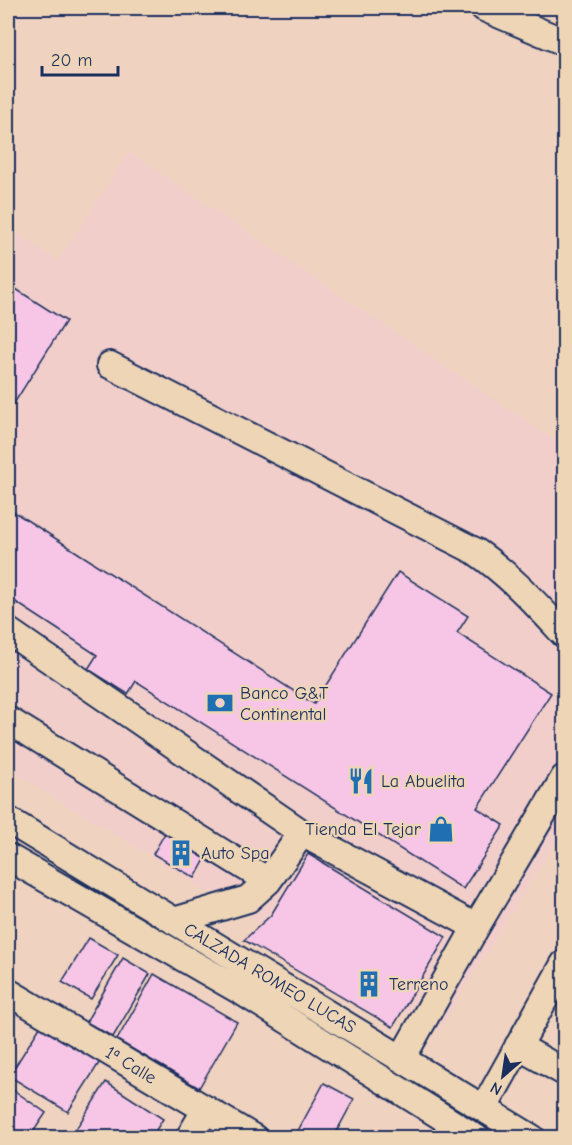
<svg xmlns="http://www.w3.org/2000/svg" width="572" height="1145" font-family="'Comic Neue',sans-serif">
	<style>
		.built { fill: #f2cecb }
		.building { fill: #f7c6e6; stroke: #1b2f5e; stroke-width: 1.5 }
		.lines { fill: none; stroke-linecap: round; stroke-linejoin: round }
		.minor-casing { stroke: #1b2f5e; stroke-width: 30 }
		.minor { stroke: #eed5b6; stroke-width: 26 }
		.labels { text-anchor: middle; stroke-width: 4.5; stroke-linejoin: round; paint-order: stroke }
		.poi-label { font-size: 18px; fill: #1b2f5e; stroke: #eed5b6; text-anchor: start }
		.street-label { font-size: 18px; fill: #1b2f5e; stroke: #eed5b6 }
	</style>
	<rect width="100%" height="100%" fill="#f0d2c0"/>
	<filter id="ink" filterUnits="userSpaceOnUse"><feTurbulence type="fractalNoise" baseFrequency=".0167" numOctaves="2"/><feDisplacementMap in="SourceGraphic" scale="12" xChannelSelector="R" yChannelSelector="G"/><feConvolveMatrix kernelMatrix="1 2 1 2 8 2 1 2 1" color-interpolation-filters="sRGB"/></filter>
	<g filter="url(#ink)">
		<path class="built" d="M129,152l435,295v380l-126,205 -430,-263v-542l50,34z"/>
		<path class="building" d="M8,284l58,37 -58,92z
			M8,508l306,196 84,-132 70,44 -11,17 94,60 -74,115 27,17 -41,64 -327,-208 -8,13 -40,-25 9,-14 -89,-58z
			M168,828l41,24 -14,26 -42,-24z
			M308,854l138,83 -53,90 -149,-87 27,-25z
			M89,938l29,17 -27,44 -29,-17z
			M123,958l27,16 -37,63 -27,-15z
			M154,974l83,48 -38,66 -82,-48z
			M42,1024l59,36 -33,52 -59,-36z
			M106,1082l57,37 -12,19h-68l-9,-6z
			M324,1083l30,16 -21,39h-39z
			M12,1089l34,24 -17,25h-21v-43z
			M210,1130l12,8h-17z"/>
		<g class="lines">
			<g class="minor-casing">
				<path id="minor" d="M484,8l80,34
					M110,365l365,186c34,23 61,53 89,83
					M8,631l294,202 174,94
					M8,720l260,161
					M8,820l524,318
					M8,857l236,136 232,145
					M174,921l74,-22 20,-18 34,-48
					M8,992l246,146
					M518,1046l46,26
					M402,1058l74,-131 88,-149
					M484,1108l80,-144
					M189,1138l17,-29"/>
			</g>
			<use href="#minor" class="minor"/>
		</g>
	</g>
	<defs>
		<g id="bank-bare" transform="scale(2.07)"><path d="M-6-4H6V4H-6ZM0-2.3a2.3 2.3 0 1 0 0 4.6a2.3 2.3 0 1 0 0-4.6Z" fill="#1f6fb2" stroke="#eed5b6" stroke-width="2.5" paint-order="stroke"/></g>
		<g id="restaurant-bare" transform="scale(2.07)"><path d="M-5-6h1v4h1v-4h1v4h1v-4h1v5L-1.5 .5V6h-2V.5L-5-1ZM5-6V6H3V1.5H1.5Q1.5-4 5-6Z" fill="#1f6fb2" stroke="#eed5b6" stroke-width="2.5" paint-order="stroke"/></g>
		<g id="shop-bare" transform="scale(2.07)"><path d="M-5-2.5h2.3a2.7 3.5 0 0 1 5.4 0H5L5.5 6h-11ZM-1.5-2.5h3a1.5 2.3 0 0 0-3 0Z" fill="#1f6fb2" stroke="#eed5b6" stroke-width="2.5" paint-order="stroke"/></g>
		<g id="building-bare" transform="scale(2.07)"><path d="M-4-6H4V6H1V3H-1V6H-4ZM-2.5-4.3h1.7v1.8h-1.7ZM.8-4.3h1.7v1.8H.8ZM-2.5-1h1.7V.8h-1.7ZM.8-1h1.7V.8H.8Z" fill="#1f6fb2" stroke="#eed5b6" stroke-width="2.5" paint-order="stroke"/></g>
	</defs>
	<g fill-rule="evenodd">
		<use href="#bank-bare" x="220" y="703"/>
		<use href="#restaurant-bare" x="361" y="781"/>
		<use href="#shop-bare" x="441" y="829"/>
		<use href="#building-bare" x="181" y="853"/>
		<use href="#building-bare" x="369" y="984"/>
	</g>
	<g class="labels">
		<g class="poi-label">
			<text x="240" y="699">Banco G&amp;T<tspan x="240" dy="21">Continental</tspan></text>
			<text x="381" y="787">La Abuelita</text>
			<text x="421" y="835" text-anchor="end">Tienda El Tejar</text>
			<text x="201" y="859">Auto Spa</text>
			<text x="389" y="990">Terreno</text>
		</g>
		<g class="street-label">
			<text transform="translate(270 978) rotate(31)" y="6">CALZADA ROMEO LUCAS</text>
			<text transform="translate(131 1065) rotate(31)" y="6">1ª Calle</text>
		</g>
	</g>
	<rect width="572" height="1145" fill="none" stroke="#eed5b6" stroke-width="30"/>
	<rect x="15" y="15" width="542" height="1115" fill="none" stroke="#1b2f5e" stroke-width="2" filter="url(#ink)"/>
	<g transform="translate(503 1076) rotate(209)" stroke="#eed5b6" stroke-width="4.5" paint-order="stroke">
	<path d="M0-4.5L10 22L0 15L-10 22Z" fill="#1b2f5e"/>
	<text y="-9" font-size="16" font-weight="bold" text-anchor="middle" fill="#1b2f5e">N</text>
	</g>
	<path d="M42 66v9h76v-9" fill="none" stroke="#1b2f5e" stroke-width="3"/>
	<text x="51" y="66" font-size="18" fill="#1b2f5e" stroke="#eed5b6" stroke-width="4.5" paint-order="stroke">20 m</text>
</svg>
